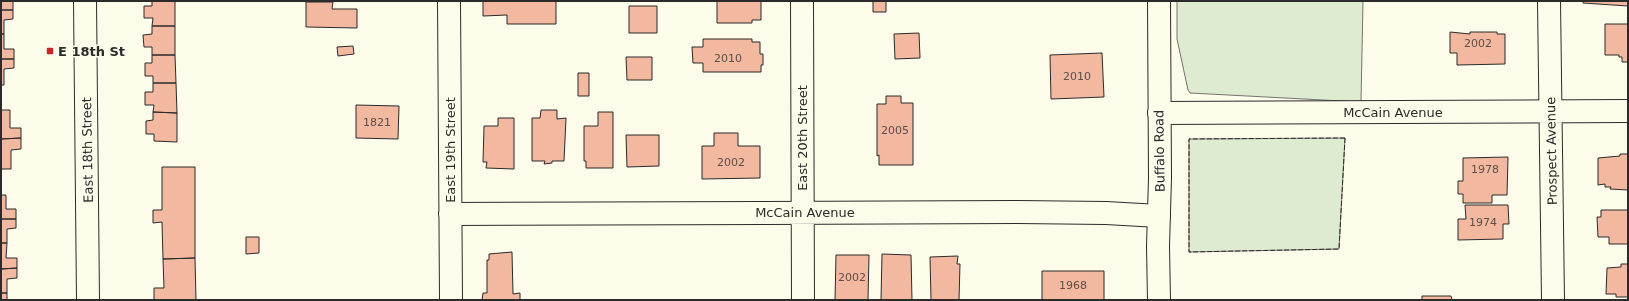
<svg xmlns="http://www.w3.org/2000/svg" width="1629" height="301" font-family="'DejaVu Sans',sans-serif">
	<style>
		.green { fill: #deebd1; stroke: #74746e }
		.building { fill: #f2b8a0; stroke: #2b2b2b }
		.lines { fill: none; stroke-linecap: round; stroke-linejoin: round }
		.minor-casing { stroke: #2b2b2b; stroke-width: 24 }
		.primary-casing { stroke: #2b2b2b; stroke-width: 24 }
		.minor { stroke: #fdfbea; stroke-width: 22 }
		.primary { stroke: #fdfbea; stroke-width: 22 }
		.fence { stroke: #2b2b2b; stroke-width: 1; stroke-dasharray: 5 2; stroke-linecap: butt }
		.poi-dot { fill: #c62828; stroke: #fdfbea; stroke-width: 1.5 }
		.labels { text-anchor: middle; stroke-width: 3; stroke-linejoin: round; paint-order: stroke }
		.number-label { font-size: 11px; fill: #5d4e48 }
		.poi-label { font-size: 13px; font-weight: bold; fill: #2b2b2b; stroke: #fdfbea; text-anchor: start }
		.street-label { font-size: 13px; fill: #2b2b2b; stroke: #fdfbea }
	</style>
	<rect width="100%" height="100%" fill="#fdfbea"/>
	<path class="green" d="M1177,1h186l-2,101 -171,-9 -2,-3 -11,-51z
		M1345,138l-6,111 -150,3v-113z"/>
	<path class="building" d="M1,1h12v9h-12z
		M152,1h23v25h-23l1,-8h-9v-12h8z
		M483,1h73v23h-49v-9l-24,1z
		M717,1h44v19h-9v3h-35z
		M873,1h13v11h-13z
		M1583,1h45v5l-45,-3z
		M306,2h27l-1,7h25v19l-51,-1z
		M629,6h28v27h-28z
		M1,10h12v9l-9,1v14h-3z
		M1605,24h23v38h-6v-5h-3v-2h-14z
		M152,26h23v29h-23v-8h-8l-1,-12 9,-1z
		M1450,32l20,2v-2h27v2h8v30l-48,1v-12h-7z
		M919,33l1,25 -25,1 -1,-25z
		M1,34h3v15h10v10h-13z
		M703,39h49v3h8v12h3v11h-2v7h-58v-9h-10l-1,-16h11z
		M353,46l1,8 -16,2 -1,-9z
		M1102,53l2,44 -53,2 -1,-44z
		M152,55h23l1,28h-23v-7h-8v-13h7z
		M626,57h26v23h-25z
		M1,59h13v9l-10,1v16h-3z
		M578,73h11v23h-11z
		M153,83h23l1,30 -24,-1 1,-7h-9v-13h8z
		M886,96h15v7h12v62h-34v-10l-2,1v-52h9z
		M356,105l43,1 -1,33 -42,-1z
		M1,110h9v18h11v10l-20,1z
		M541,110h16v9l9,-1 -2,43h-12v2l-8,1 1,-3h-13v-43h8z
		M153,112l24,1v29l-23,-1v-7h-8v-13l7,-1z
		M598,112h15v56h-27v-7h-2v-35h14z
		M498,118h16v51l-28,-1 1,-6h-4l1,-36h14z
		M714,133h24v13h22v32l-58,1v-33h12z
		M626,135h33v31l-32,1z
		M21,138v11l-10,1v19h-10v-30z
		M1620,154h8v36l-18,-1 1,-2h-6v-3l-7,1v-27l22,-2z
		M1508,157l-1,38h-15v8h-29v-9h-5v-13h5v-23z
		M162,167h33v91l-32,1 -1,-37 -9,1v-13h9z
		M1,195h5v14h10v10h-15z
		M1465,205h43l1,19h-6v15l-45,1v-21h8z
		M1601,210h27v34h-19v-7h-11l-1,-20h4z
		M1,219h15v9l-9,1v14h-6z
		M246,237h13v16l-13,1z
		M1,243h6l-1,15h11v10l-16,1z
		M512,252l1,42 7,-1v7h-38l1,-7h4v-33h2v-6z
		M882,254l29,1 1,45h-31z
		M836,255h33l-1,45h-33z
		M958,256l-1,8h3l-1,36h-28l-1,-43z
		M195,258l1,42h-42v-12h10l-1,-29z
		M1621,264h7v33h-12v-3h-10l1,-26 14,-1z
		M17,268v10l-10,1v14h-6v-24z
		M1042,271h62v29h-62z
		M1,293h6v7h-6z
		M1422,296h29l1,4h-30z"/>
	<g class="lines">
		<g class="minor-casing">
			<path id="minor" d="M85,1l3,299
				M449,1l2,299
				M802,1l1,299
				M1549,1l4,299
				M1159,113l469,-2
				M450,214l568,-2 88,1 53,3"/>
		</g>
		<g class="primary-casing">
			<path id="primary" d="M1159,300l-1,-54 2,-68 -1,-177"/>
		</g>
		<use href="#minor" class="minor"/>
		<use href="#primary" class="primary"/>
		<path class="fence" d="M1345,138l-6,111 -150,3v-113z"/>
	</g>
	<rect class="poi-dot" x="46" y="47" width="8" height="8" rx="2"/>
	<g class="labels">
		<g class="number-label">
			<text x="1478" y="47">2002</text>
			<text x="728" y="62">2010</text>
			<text x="1077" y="80">2010</text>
			<text x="377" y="126">1821</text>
			<text x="895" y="134">2005</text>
			<text x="731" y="166">2002</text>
			<text x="1485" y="173">1978</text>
			<text x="1483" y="226">1974</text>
			<text x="852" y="281">2002</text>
			<text x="1073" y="289">1968</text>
		</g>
		<g class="poi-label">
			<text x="58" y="56">E 18th St</text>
		</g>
		<g class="street-label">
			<text x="1393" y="117">McCain Avenue</text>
			<text transform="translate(802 138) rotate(-90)" y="5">East 20th Street</text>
			<text transform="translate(87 150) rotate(-91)" y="5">East 18th Street</text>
			<text transform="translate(450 150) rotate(-90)" y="5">East 19th Street</text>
			<text transform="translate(1159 151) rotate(-91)" y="5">Buffalo Road</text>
			<text transform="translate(1551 151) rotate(-91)" y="5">Prospect Avenue</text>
			<text x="805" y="217">McCain Avenue</text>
		</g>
	</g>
	<rect width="1629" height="301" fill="none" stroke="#2b2b2b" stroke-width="4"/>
</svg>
